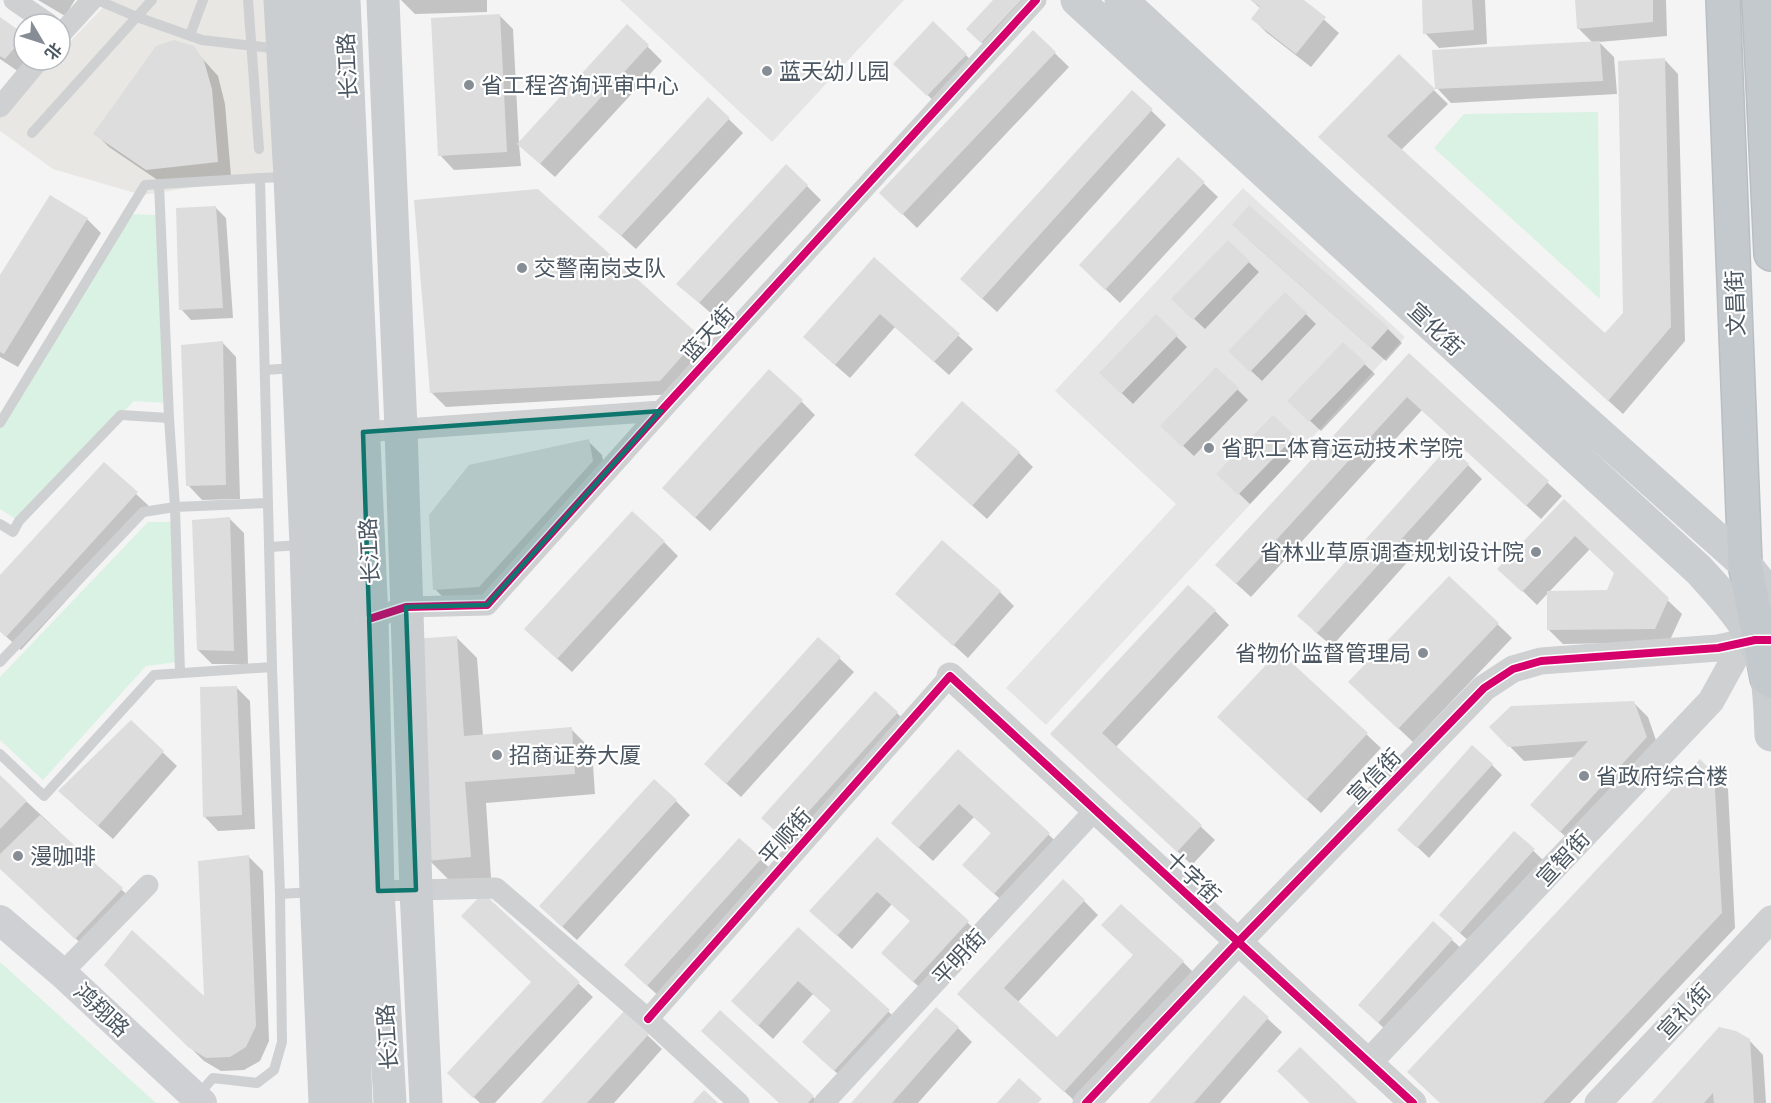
<svg xmlns="http://www.w3.org/2000/svg" width="1771" height="1103" font-family="'Space Grotesk','Noto Sans SC',sans-serif">
	<style>
		.commercial { fill: #e8e7e3 }
		.education { fill: #e6e5e6 }
		.green { fill: #d9f2e3 }
		.shadow { fill: #0003; fill-rule: evenodd }
		.building { fill: #ddddde }
		.lines { fill: none; stroke-linecap: round; stroke-linejoin: round }
		.trunk-casing { stroke: #b9bec3; stroke-width: 36 }
		.service { stroke: #ced0d2; stroke-width: 10 }
		.minor { stroke: #ced0d2; stroke-width: 21 }
		.tertiary { stroke: #ced0d2; stroke-width: 27 }
		.secondary { stroke: #ced0d4; stroke-width: 30 }
		.primary { stroke: #caced1; stroke-width: 33 }
		.trunk { stroke: #c4c9cd; stroke-width: 33 }
		.cycleway-casing { stroke: #fff; stroke-width: 11 }
		.cycleway { stroke: #d6006c; stroke-width: 8 }
		.marked { fill: #0f766e; fill-opacity: 0.2; stroke: #0f766e; stroke-width: 4.5; stroke-linejoin: round }
		.poi-dot { fill: #868d94; stroke: #fff; stroke-width: 2 }
		.labels { text-anchor: middle; stroke-width: 4.5; stroke-linejoin: round; paint-order: stroke }
		.street-label { font-size: 22px; fill: #4a5661; stroke: #fff }
		.poi-label { font-size: 22px; fill: #4a5661; stroke: #fff; text-anchor: start }
	</style>
	<rect width="100%" height="100%" fill="#f4f4f4"/>
	<path class="commercial" d="M110,0h159l9,174 -136,21 -89,-26 -53,-38v-16l53,-55h7v-8z"/>
	<path class="education" d="M620,0h284l-132,142z
		M1243,188l162,149 -359,388 -40,-37 170,-184 -121,-113z"/>
	<path class="green" d="M1598,112l2,187 -166,-151 30,-34z
		M126,214l30,1 12,188 -34,-2 -115,120 -19,-12v-86z
		M148,522h24l6,140 -32,4 -103,114 -43,-40v-63z
		M0,962l156,141h-156z"/>
	<path class="shadow" d="M38,0h37l-10,16z
		M401,0h86v12l-72,2z
		M995,0h29l-28,56 -28,-27z
		M1251,0h51l37,33 -28,34 -44,-34 -14,-14 8,-10z
		M1423,0h62l2,44 -48,4 -14,-15z
		M1576,0h90l1,36 -68,6 15,15 3,37 -166,9 -14,-15 156,-45 -15,-15z
		M499,15l14,14 6,115 108,-118 35,35 -107,116 -36,-32 2,21 -67,4 -14,-15z
		M0,19l24,17v24h6l-11,12 -19,-13z
		M933,23l43,42 -38,40 -43,-41z
		M1033,32l36,35 -152,161 -36,-35z
		M193,48l25,28 7,28 6,72 -69,7 -53,-36 -14,-14z
		M1399,56l49,48 -47,46 204,185 20,-22 39,-254 14,15 7,267 -62,73 -289,-263z
		M1132,92l34,33 -169,187 -21,-19z
		M708,99l35,34 -107,116 -36,-32z
		M1178,159l40,38 -98,106 -25,-24z
		M787,166l34,34 -107,116 -36,-32z
		M215,207l11,11 7,100 -42,2 -10,-11z
		M87,219l14,14 -83,134 -18,-10v-79z
		M1248,239l140,90 14,14 -16,18z
		M1228,242l31,30 -54,57 -32,-30z
		M874,259l99,90 -24,26 -54,-48 -45,51 -31,-27z
		M1285,294l31,30 -54,57 -32,-30z
		M1156,316l31,31 -54,57 -32,-31z
		M699,337l14,14 -38,43 -229,13 -15,-15z
		M222,342l14,15 4,142 -38,1 -14,-15z
		M1343,344l32,30 -54,57 -32,-30z
		M1409,355l153,141 -21,23 -119,-109 -171,187 -20,-18z
		M1217,369l31,31 -54,56 -32,-30z
		M801,401l14,14 -105,116 -32,-29z
		M1273,417l31,30 -54,57 -32,-30z
		M588,441l14,14 4,20 -112,125 -45,3 -14,-14z
		M1019,453l14,14 -46,52 -71,-64z
		M104,464l47,44 -130,142 -21,-19v-54z
		M1468,465l14,14 -150,167 -19,-16z
		M1564,501l118,113 -13,28 -106,2 -14,-14 -1,-37 -11,12 -37,-36zM1590,549l26,24 -8,18 -59,1z
		M230,519l14,14 4,131h-36l-14,-14z
		M664,542l14,14 -106,116 -32,-29z
		M1449,578l63,60 -99,104 -49,-46z
		M1000,592l14,14 -46,52 -71,-64z
		M1215,611l14,14 -113,122 99,93 -23,25 -126,-117z
		M456,637l21,21 6,78 88,-7 21,21 3,44 -109,9 5,75 -41,3 -21,-21z
		M819,639l35,33 -113,125 -21,-19z
		M1279,653l102,95 -60,65 -88,-82z
		M236,687l14,14 5,128 -37,2 -14,-15z
		M1633,702l15,15 12,35 -85,93 -29,-26 30,-62 -52,4 -33,-34z
		M897,713l14,14 -113,125 -21,-20z
		M131,722l46,44 -64,73 -39,-34z
		M958,751l105,97 -54,59 -31,-28 14,-45 -18,-17 -41,44 -26,-24z
		M1700,761l28,28 7,139 -165,175h-128z
		M1492,765l10,10 -73,83 -19,-18z
		M0,777l136,126 -46,49 -90,-85z
		M676,801l14,14 -113,125 -22,-20z
		M1515,833l29,28 -73,82 -19,-17z
		M877,839l105,97 -54,59 -31,-28 14,-46 -19,-17 -40,45 -26,-24z
		M739,840l36,33 -113,126 -22,-20z
		M249,857l14,14 6,170 -9,20 -16,9 -23,1 -17,-10 -98,-96 100,35z
		M483,895l110,102 -98,106h-15l-17,-16 70,-105z
		M1084,901l14,14 -81,88 40,36 126,-77 14,14 -120,127 -104,-95z
		M1433,923l30,27 -74,83 -19,-18z
		M798,929l105,96 -54,59 -31,-28 14,-45 -19,-17 -40,45 -26,-24z
		M1244,997l38,35 -62,71h-69z
		M721,1012l92,85 6,6h-39z
		M624,1013l38,36 -48,54h-71z
		M958,1028l14,14 -54,61h-65z
		M1749,1040l14,15 3,48h-113z"/>
	<path class="building" d="M993,0h28l-40,43 -15,-14z
		M1251,0h53l22,17 -30,37 -45,-35 9,-12z
		M1422,0h50l2,30 -51,4z
		M1575,0h78v22l-76,7z
		M500,14l7,138 -69,4 -7,-138z
		M0,17l24,17v3l-19,22 -5,-3z
		M933,21l34,33 -40,42 -34,-32z
		M627,24l22,21 -109,119 -23,-20z
		M1033,30l23,22 -154,163 -23,-22z
		M174,40l20,6 10,15 8,28 6,73 -72,8 -53,-36 63,-88z
		M1600,41l3,40 -168,8 -3,-39z
		M1399,54l36,35 -48,47 218,197 18,-20 -5,-252 47,-3 6,269 -63,74 -290,-264z
		M1132,90l21,19 -171,190 -22,-20z
		M708,97l22,21 -109,118 -23,-19z
		M1178,157l27,25 -100,108 -26,-25z
		M786,164l22,21 -109,118 -23,-19z
		M538,189l162,147 -40,45 -230,12 -16,-193z
		M50,195l38,23 -84,136 -4,-2v-77z
		M1249,205l140,123 -18,20 -139,-123z
		M216,206l7,102 -44,2 -3,-102z
		M1228,240l22,21 -57,59 -22,-21z
		M874,257l86,77 -26,28 -54,-48 -45,51 -32,-28z
		M1285,292l22,21 -57,59 -22,-21z
		M1156,314l22,21 -57,59 -22,-21z
		M223,341l3,144 -40,1 -5,-141z
		M1343,342l23,21 -57,59 -22,-21z
		M1409,353l140,128 -23,25 -119,-109 -171,187 -21,-19z
		M1216,367l23,21 -57,59 -22,-21z
		M769,369l34,31 -108,118 -33,-30z
		M962,401l58,51 -48,54 -58,-51z
		M1273,415l22,21 -57,59 -22,-21z
		M589,439l4,22 -114,126 -46,3 -4,-75 40,-50z
		M1449,446l20,18 -152,169 -20,-17z
		M104,462l34,30 -132,145 -6,-6v-56z
		M1564,499l105,99 -14,31 -108,1v-39l60,-1 7,-17 -39,-37 -53,56 -25,-23z
		M632,511l33,30 -108,118 -33,-30z
		M230,517l4,134 -37,-1 -5,-130z
		M942,540l59,51 -48,55 -58,-52z
		M1449,576l50,47 -101,106 -50,-47z
		M1188,585l28,25 -114,123 100,92 -25,27 -127,-118z
		M457,636l7,100 108,-9 3,47 -110,8 6,75 -44,4 -16,-222z
		M818,637l23,20 -115,127 -22,-20z
		M1279,651l89,82 -62,67 -89,-83z
		M237,686l5,129 -39,2 -3,-130z
		M875,691l23,21 -114,127 -23,-21z
		M1634,701l13,36 -87,95 -30,-27 58,-64 -80,6 -19,-20 22,-21z
		M131,720l33,31 -66,75 -40,-35z
		M1472,745l21,19 -76,84 -20,-18z
		M958,749l92,84 -56,61 -32,-29 29,-32 -32,-29 -41,44 -27,-25z
		M1700,759l14,14 8,140 -179,190h-103l-33,-31z
		M0,775l27,26 -27,28z
		M654,779l23,21 -115,127 -23,-21z
		M40,815l83,73 -48,51 -75,-70v-15z
		M1514,831l21,18 -75,84 -21,-18z
		M877,837l92,84 -56,61 -32,-29 29,-32 -33,-29 -40,44 -28,-25z
		M739,838l23,20 -115,128 -23,-21z
		M249,855l7,171 -10,21 -16,10 -24,1 -18,-11 -84,-82 28,-35 72,66 -6,-135z
		M1063,879l22,21 -81,88 53,49 76,-82 -32,-30 20,-21 63,57 -120,131 -107,-98z
		M483,893l97,89 -107,116 -26,-25 84,-91 -70,-66z
		M1433,921l20,18 -75,84 -20,-18z
		M798,927l92,83 -56,61 -32,-29 29,-32 -33,-29 -40,45 -27,-25z
		M1244,995l25,22 -75,86h-45z
		M936,1007l23,20 -67,76h-41z
		M720,1010l94,86 -6,7h-29l-78,-72z
		M624,1011l25,23 -62,69h-46z
		M1719,1027l17,4 14,8 4,64h-40l-1,-10 -9,10h-53z
		M1300,1047l58,56h-48l-33,-32z
		M1019,1078l23,21 -4,4h-41z
		M704,1090l14,13h-26z"/>
	<g class="lines">
		<g class="trunk-casing">
			<path id="trunk" d="M1723,0l22,564 22,114 4,3
				M1759,0l12,254"/>
		</g>
		<path class="service" d="M97,0l40,17 65,23 78,9
			M248,0l11,149
			M190,35l13,-35
			M32,133l120,-133
			M159,184l10,234
			M265,370l29,-2
			M0,423l145,-238 115,-7
			M0,524l13,8 6,-11 102,-106 48,3 6,89 -32,5 -143,150
			M269,547l33,-2
			M180,673l-5,-166 93,-4
			M0,754l44,42 110,-121 118,-8
			M280,894l33,-2
			M198,1095l15,-17 44,5 17,-13 8,-28 -2,-148 -8,-227 -12,-489 25,-1"/>
		<path class="minor" d="M14,0l35,24
			M60,35l32,-35
			M0,107l39,-47
			M363,432l298,-21
			M372,618l34,-11 81,-2 174,-194 375,-411
			M378,891l118,-3 152,131 91,84
			M62,973l86,-88
			M648,1019l302,-343
			M824,1103l271,-293"/>
		<path class="tertiary" d="M950,676l463,427
			M1369,1062l342,-361 32,-58
			M1086,1103l152,-161 246,-254 29,-19 28,-8 177,-13 37,-8h16
			M1598,1103l173,-184"/>
		<path class="secondary" d="M0,920l62,53 140,130"/>
		<path class="primary" d="M280,0l10,177 16,368 10,346 9,212
			M313,0l17,365 26,738
			M344,0l28,618 6,273 12,212
			M383,0l18,429 15,461 10,213
			M1077,0l622,570c29,32 61,65 68,109 3,18 3,38 4,56
			M1121,0l222,205 402,359 26,33"/>
		<use href="#trunk" class="trunk"/>
		<g class="cycleway-casing">
			<path id="cycleway" d="M372,618l34,-11 81,-2 174,-194 375,-411
				M648,1019l302,-343 463,427
				M1086,1103l152,-161 246,-254 29,-19 28,-8 177,-13 37,-8h16"/>
		</g>
		<use href="#cycleway" class="cycleway"/>
	</g>
	<path class="marked" d="M661,411l-174,194 -81,2 10,283 -38,1 -15,-459z"/>
	<g class="poi-dot">
		<circle cx="767" cy="71" r="6"/>
		<circle cx="469" cy="85" r="6"/>
		<circle cx="522" cy="268" r="6"/>
		<circle cx="1209" cy="448" r="6"/>
		<circle cx="1536" cy="552" r="6"/>
		<circle cx="1423" cy="653" r="6"/>
		<circle cx="497" cy="755" r="6"/>
		<circle cx="1584" cy="776" r="6"/>
		<circle cx="18" cy="856" r="6"/>
	</g>
	<g class="labels">
		<g class="street-label">
			<text transform="translate(347 66) rotate(-93)" y="8">长江路</text>
			<text transform="translate(1735 303) rotate(-92)" y="8">文昌街</text>
			<text transform="translate(1436 329) rotate(43)" y="8">宣化街</text>
			<text transform="translate(708 333) rotate(-48)" y="8">蓝天街</text>
			<text transform="translate(369 551) rotate(-93)" y="8">长江路</text>
			<text transform="translate(1374 776) rotate(-46)" y="8">宣信街</text>
			<text transform="translate(785 836) rotate(-49)" y="8">平顺街</text>
			<text transform="translate(1563 858) rotate(-47)" y="8">宣智街</text>
			<text transform="translate(1193 877) rotate(43)" y="8">十字街</text>
			<text transform="translate(959 957) rotate(-47)" y="8">平明街</text>
			<text transform="translate(102 1010) rotate(43)" y="8">鸿翔路</text>
			<text transform="translate(1684 1011) rotate(-47)" y="8">宣礼街</text>
			<text transform="translate(387 1037) rotate(-94)" y="8">长江路</text>
		</g>
		<g class="poi-label">
			<text x="779" y="79">蓝天幼儿园</text>
			<text x="481" y="93">省工程咨询评审中心</text>
			<text x="534" y="276">交警南岗支队</text>
			<text x="1221" y="456">省职工体育运动技术学院</text>
			<text x="1524" y="560" text-anchor="end">省林业草原调查规划设计院</text>
			<text x="1411" y="661" text-anchor="end">省物价监督管理局</text>
			<text x="509" y="763">招商证券大厦</text>
			<text x="1596" y="784">省政府综合楼</text>
			<text x="30" y="864">漫咖啡</text>
		</g>
	</g>
	<g transform="translate(42 42) rotate(129)"><circle r="28" fill="#ffffff" stroke="#b7bbc0" stroke-width="1.5"/>
	<path d="M0-4.5L10 22L0 15L-10 22Z" fill="#868d94"/>
	<text y="-9" font-size="16" font-weight="bold" text-anchor="middle" fill="#4a5661">北</text>
	</g>
</svg>
